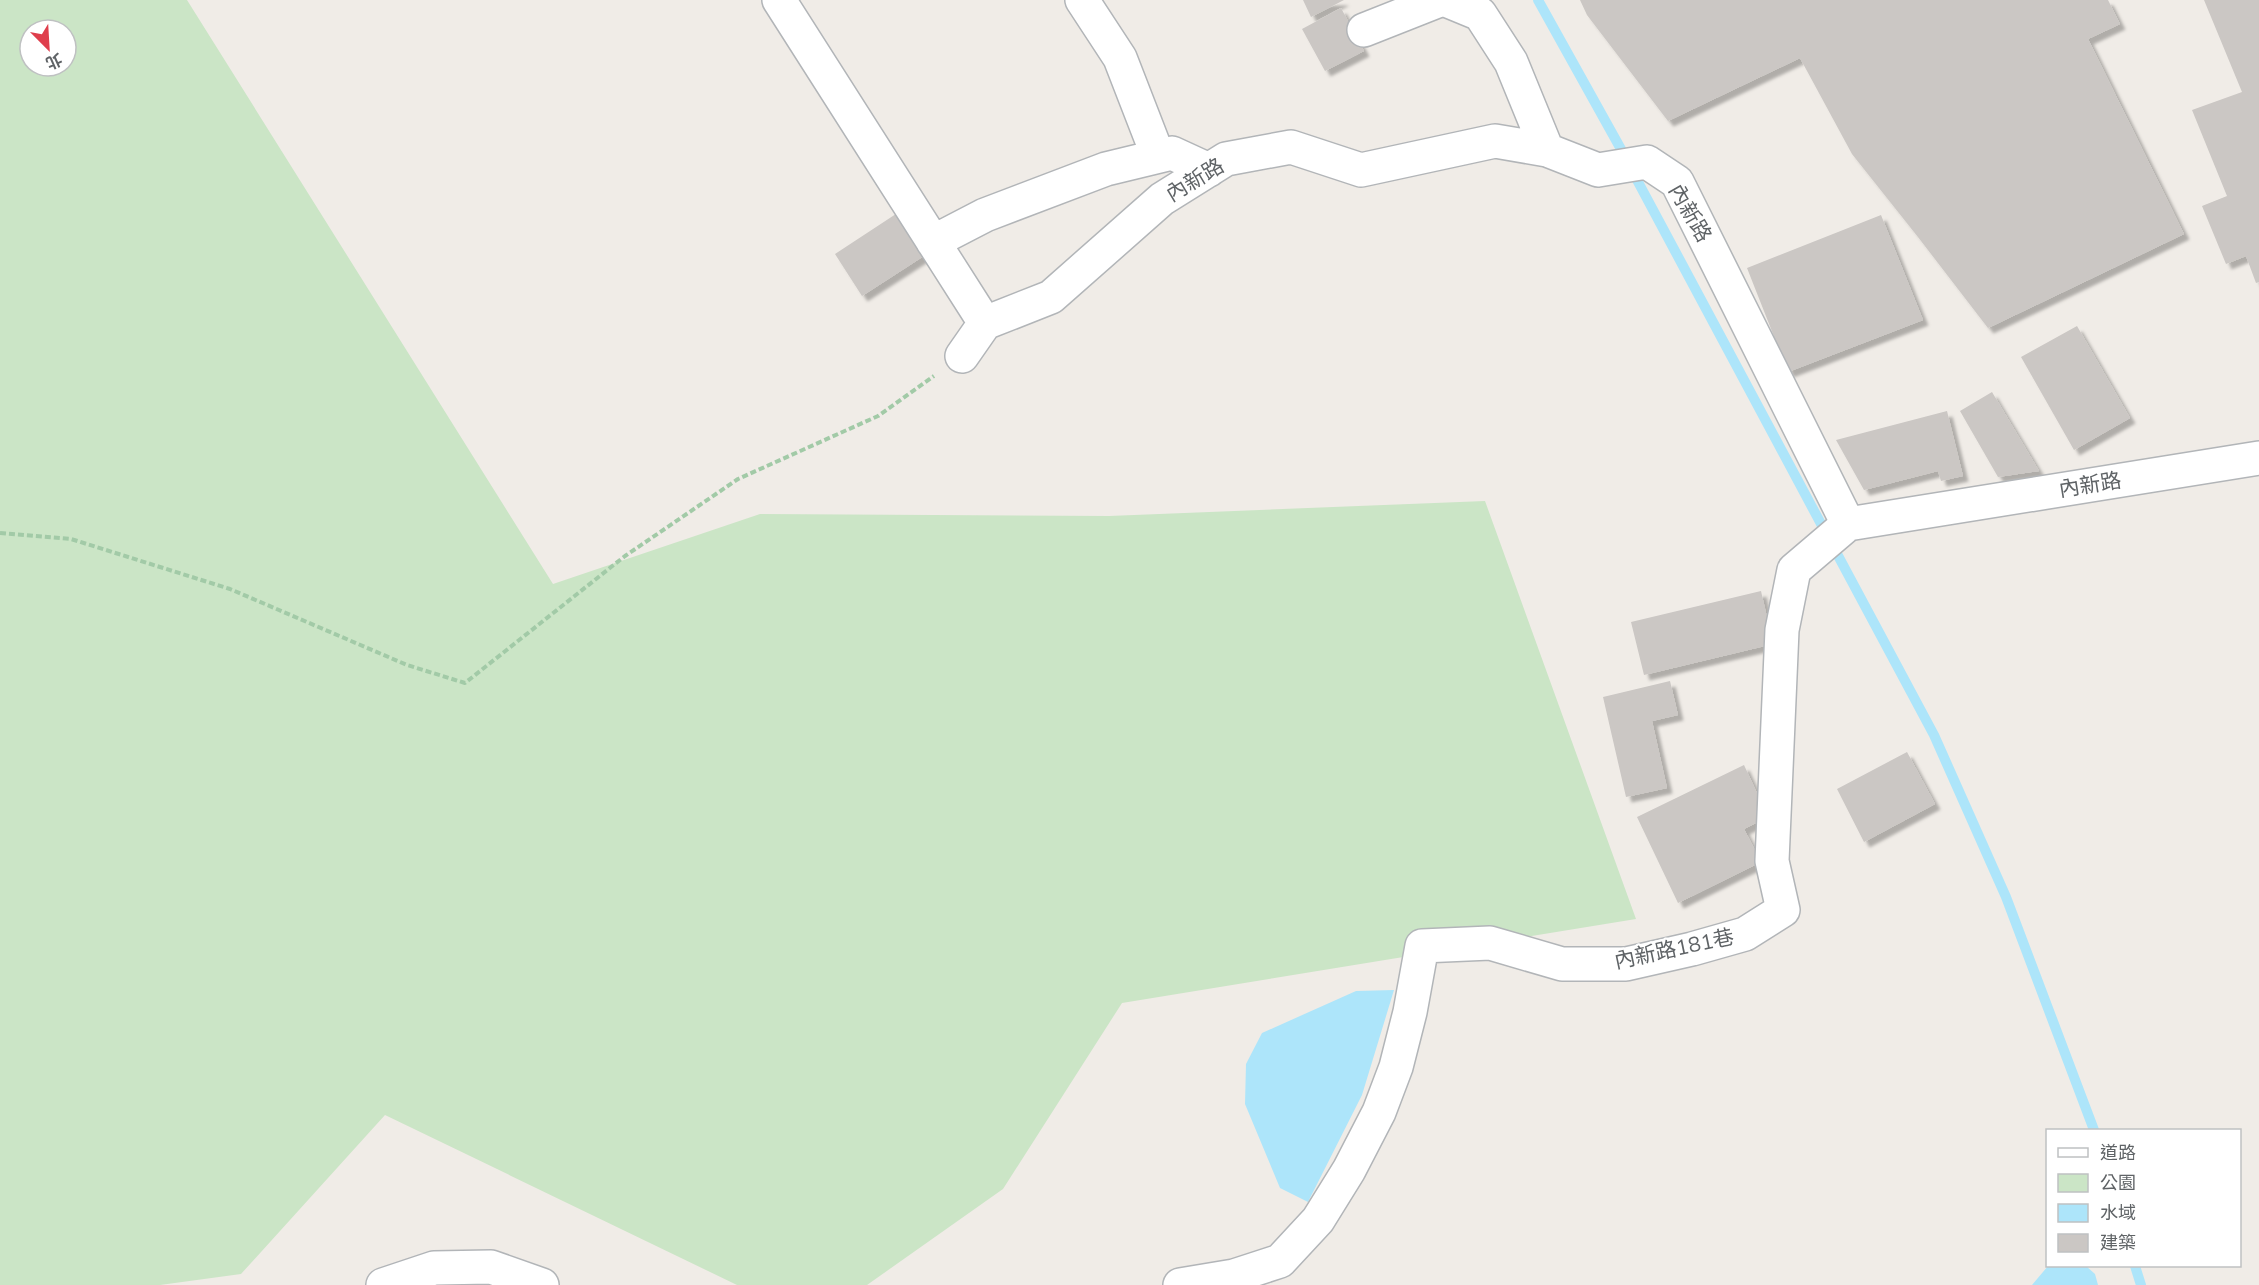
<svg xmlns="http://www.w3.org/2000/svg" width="2259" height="1285" font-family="Mulish,'Noto Sans TC',sans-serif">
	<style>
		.green { fill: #cbe5c6; fill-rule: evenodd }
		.water { fill: #ade5fa }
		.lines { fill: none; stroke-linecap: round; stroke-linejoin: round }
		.stream { stroke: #ade5fa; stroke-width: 10 }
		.building { fill: #cbc7c4; filter: url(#shadow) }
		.street-casing { stroke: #b2b5b8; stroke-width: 36 }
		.path { stroke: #a2caa7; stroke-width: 4; stroke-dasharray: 6 3; stroke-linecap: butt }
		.street { stroke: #fff; stroke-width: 33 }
		.labels { text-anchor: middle; stroke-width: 4.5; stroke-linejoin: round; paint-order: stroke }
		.street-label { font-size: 21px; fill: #5f6366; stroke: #fff }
	</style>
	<defs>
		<filter id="shadow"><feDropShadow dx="5.5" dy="5.5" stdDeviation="1.5" flood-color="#0004"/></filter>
	</defs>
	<rect width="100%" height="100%" fill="#f0ece7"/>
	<path class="green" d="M0,0h187l366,584 207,-70 349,2 376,-15 151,418 -514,84 -119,186 -136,96h-130l-352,-170 -144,159 -81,11h-160zM30,30h36v36h-36z"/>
	<path class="water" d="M1394,990l-32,105 -54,107 -28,-14 -35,-84 1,-40 16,-31 94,-42z
		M2048,1266h38l9,8 3,11h-66z"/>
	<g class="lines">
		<path class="stream" d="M1538,0l84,151
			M1637,180l297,555 72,162 88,233
			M2135,1266l6,19"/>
	</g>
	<path class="building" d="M1303,0h41l-33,17z
		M1580,0h528l12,24 -32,15 96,195 -196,94 -70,-91 -66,-83 -52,-96 -132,63 -81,-106z
		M2204,0h55v282l-3,1 -10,-27 -20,8 -24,-58 25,-10 -35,-86 50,-18z
		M1341,8l23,43 -39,20 -23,-42z
		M902,210l28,42 -68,44 -27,-42z
		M1881,215l42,105 -135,52 -41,-104z
		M2077,326l53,92 -56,32 -53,-93z
		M1992,392l47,79 -41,6 -38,-66z
		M1947,411l16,65 -22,5 -3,-10 -74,19 -28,-50z
		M1761,591l12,53 -129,31 -13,-53z
		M1670,681l8,34 -26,6 15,67 -41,9 -23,-100z
		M1907,752l28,52 -71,38 -27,-53z
		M1744,765l24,52 -24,12 17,33 -83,41 -41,-86z"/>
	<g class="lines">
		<g class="street-casing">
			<path id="street" d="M779,0l206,323
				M1082,0l38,58 38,98
				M1446,0l34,14 31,48 36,88
				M1364,30l76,-30
				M933,242l52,-27 121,-46 66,-16 37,17
				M962,356l23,-33 66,-26 111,-98 64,-40 65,-12 70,23 134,-29 52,9 51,20 49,-8 30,20 171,342 411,-66
				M383,1285l51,-17 57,-1 51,18
				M1180,1285l54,-9 46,-15 38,-41 31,-50 30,-58 17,-45 14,-55 12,-66 68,-3 72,21h64l66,-15 53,-15 38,-24 -11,-49 10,-231 12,-60 54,-46"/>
		</g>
		<path class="path" d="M0,533l71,6 159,50 177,76 58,18 160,-127 113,-77 140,-63 56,-40"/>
		<use href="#street" class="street"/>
	</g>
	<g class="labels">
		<g class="street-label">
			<text transform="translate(1195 180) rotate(-31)" y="7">內新路</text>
			<text transform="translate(1690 213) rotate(60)" y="7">內新路</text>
			<text transform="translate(2090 485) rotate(-9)" y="7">內新路</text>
			<text transform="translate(1674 949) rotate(-12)" y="7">內新路181巷</text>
		</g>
	</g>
	<rect x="2046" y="1129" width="195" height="138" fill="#ffffff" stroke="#bfc1c2" stroke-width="1.5"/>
	<rect x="2058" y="1148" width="30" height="9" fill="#ffffff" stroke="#bfc1c2" stroke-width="1.5"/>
	<text x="2100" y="1159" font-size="18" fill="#5f6366">道路</text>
	<rect x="2058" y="1174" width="30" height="18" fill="#cbe5c6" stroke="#bfc1c2" stroke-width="1.5"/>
	<text x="2100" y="1189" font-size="18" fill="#5f6366">公園</text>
	<rect x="2058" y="1204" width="30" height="18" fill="#ade5fa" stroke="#bfc1c2" stroke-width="1.5"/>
	<text x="2100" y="1219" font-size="18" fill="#5f6366">水域</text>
	<rect x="2058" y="1234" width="30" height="18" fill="#cbc7c4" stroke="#bfc1c2" stroke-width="1.5"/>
	<text x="2100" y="1249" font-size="18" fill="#5f6366">建築</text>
	<g transform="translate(48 48) rotate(156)"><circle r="28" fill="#ffffff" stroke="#bfc1c2" stroke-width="1.5"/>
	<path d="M0-4.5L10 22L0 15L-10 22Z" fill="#df3e4c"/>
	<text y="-9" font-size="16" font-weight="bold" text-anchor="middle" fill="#5f6366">北</text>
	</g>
</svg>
